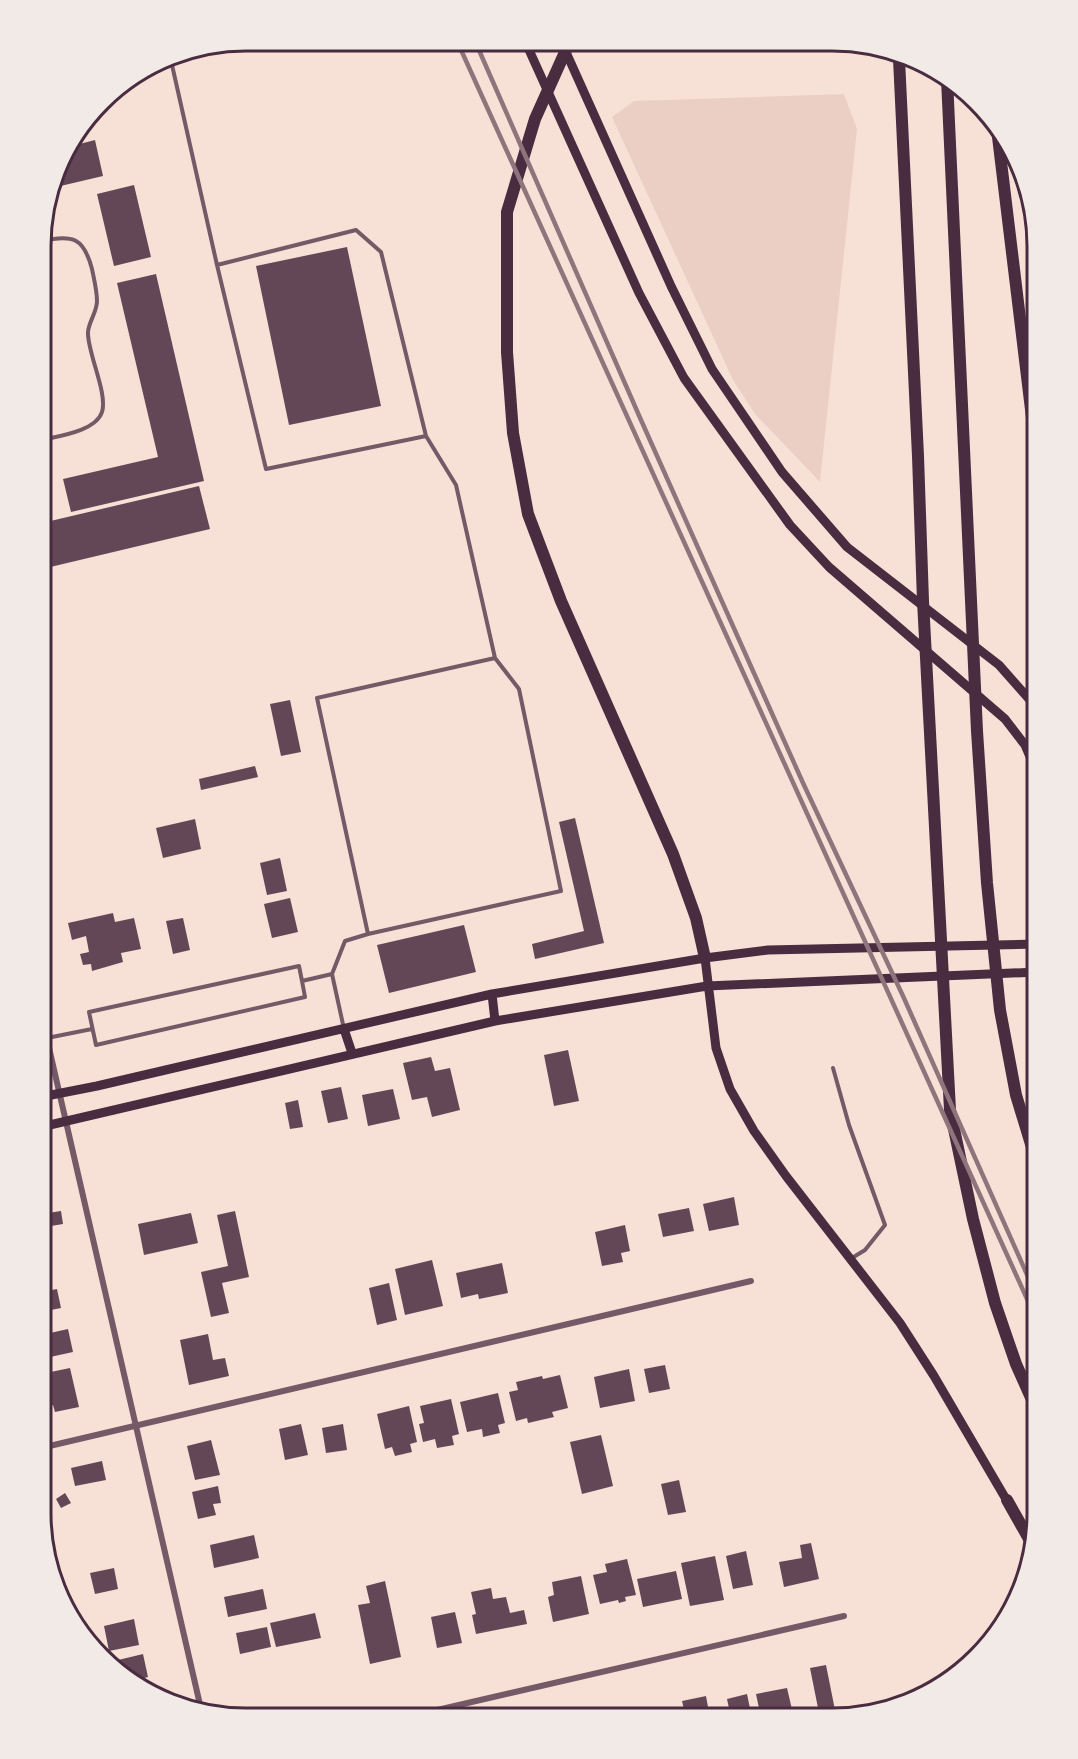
<svg xmlns="http://www.w3.org/2000/svg" width="1078" height="1759" font-family="Manrope,sans-serif">
	<style>
		.green { fill: #ebcfc5 }
		.building { fill: #644757 }
		.lines { fill: none; stroke-linecap: round; stroke-linejoin: round }
		.service { stroke: #755966; stroke-width: 4 }
		.minor { stroke: #755966; stroke-width: 6 }
		.secondary { stroke: #4a2c40; stroke-width: 9 }
		.motorway { stroke: #4a2c40; stroke-width: 12 }
		.rail { stroke: #8f747c; stroke-width: 4.5 }
		.rim { fill: none; stroke: #4a2c40; stroke-width: 3 }
	</style>
	<rect width="100%" height="100%" fill="#f7e1d7"/>
	<path class="green" d="M844,94l13,35 -37,353 -65,-68 -22,-34 -121,-263 22,-16z"/>
	<path class="building" d="M95,140l8,36 -51,12 10,-33 6,-8z
		M134,185l17,72 -37,9 -17,-72z
		M347,247l34,159 -92,19 -33,-159z
		M156,274l48,207 -133,31 -8,-33 95,-22 -41,-174z
		M199,486l11,43 -168,40v-46z
		M290,700l11,52 -20,4 -11,-52z
		M255,766l3,11 -57,13 -2,-11z
		M575,818l29,125 -69,16 -3,-15 52,-13 -25,-109z
		M195,819l6,30 -38,9 -7,-30z
		M280,858l7,33 -20,4 -7,-32z
		M290,898l8,34 -26,6 -8,-34z
		M113,913l2,9 19,-4 7,31 -20,4 2,9 -31,9 -1,-7 -8,1 -3,-11 9,-2 -3,-16 -14,4 -4,-17z
		M183,918l7,32 -17,4 -7,-33z
		M464,925l12,47 -87,21 -12,-48z
		M568,1050l11,51 -25,5 -10,-51z
		M431,1057l4,14 15,-3 10,42 -28,7 -5,-20 -15,3 -9,-37z
		M341,1087l7,32 -20,4 -7,-32z
		M393,1089l7,30 -32,7 -6,-31z
		M298,1100l5,27 -13,2 -5,-26z
		M734,1197l5,28 -30,6 -6,-27z
		M689,1208l5,23 -31,6 -5,-23z
		M61,1211l2,13 -12,2 -3,-13z
		M235,1211l14,66 -27,6 7,30 -18,4 -10,-45 27,-6 -11,-51z
		M191,1213l7,30 -54,12 -6,-31z
		M625,1225l5,26 -9,2 2,9 -21,4 -7,-34z
		M432,1260l11,46 -38,9 -10,-46z
		M502,1263l6,30 -29,6 -1,-5 -17,4 -5,-25z
		M389,1283l8,37 -20,5 -8,-37z
		M57,1289l4,19 -20,4v-20z
		M68,1329l5,23 -32,7v-24z
		M208,1334l5,26 12,-2 4,18 -40,9 -9,-45z
		M665,1365l5,24 -21,4 -5,-24z
		M70,1368l9,39 -24,5 -2,-7 -12,2v-33z
		M629,1369l6,32 -35,7 -6,-31z
		M560,1375l8,33 -16,4 2,5 -26,6 -1,-5 -11,3 -7,-29 9,-2 -2,-8 26,-6 1,3z
		M498,1393l7,30 -7,2 2,8 -17,4 -1,-8 -15,3 -7,-30z
		M451,1399l8,35 -7,2 2,9 -17,3 -2,-9 -12,3 -4,-18 5,-1 -4,-17z
		M409,1406l8,36 -7,2 2,8 -17,4 -3,-9 -7,2 -8,-35z
		M301,1424l7,31 -23,5 -6,-31z
		M343,1424l4,26 -21,3 -4,-25z
		M601,1435l12,51 -31,8 -12,-52z
		M211,1440l9,35 -25,5 -8,-34z
		M102,1461l4,19 -31,6 -4,-18z
		M679,1480l7,32 -18,3 -7,-31z
		M218,1486l3,17 -8,1 3,11 -18,4 -6,-27z
		M65,1493l6,10 -10,5 -5,-9z
		M254,1535l5,23 -45,10 -4,-23z
		M811,1543l8,36 -35,8 -5,-25 23,-4 -2,-13z
		M746,1551l7,34 -20,4 -7,-33z
		M715,1556l9,44 -34,6 -9,-43z
		M627,1559l9,36 -11,2 1,4 -7,2 -1,-3 -18,4 -7,-29 14,-3 -2,-8z
		M114,1568l4,21 -23,5 -5,-21z
		M676,1571l6,28 -39,8 -6,-28z
		M581,1576l8,38 -36,8 -5,-25 6,-2 -2,-13z
		M385,1581l16,76 -31,7 -12,-59 12,-2 -4,-17z
		M491,1588l2,11 13,-2 4,16 14,-3 3,14 -51,10 -4,-19 4,-1 -5,-22z
		M263,1589l4,20 -39,8 -4,-20z
		M455,1612l7,31 -25,5 -6,-31z
		M315,1613l6,25 -45,9 -6,-24z
		M134,1619l5,26 -30,6 -5,-25z
		M267,1627l4,20 -31,7 -4,-21z
		M143,1654l5,23 -16,4 -11,-5 -5,-7 -2,-8z
		M826,1665l10,50 -16,3 -10,-50z
		M787,1688l7,30h-33l-5,-24z
		M747,1694l5,24h-21l-4,-19z
		M706,1696l4,22h-24l-4,-17z"/>
	<g class="lines">
		<path class="service" d="M170,56l47,209 49,204 160,-33 30,49 39,173 24,31 42,202 -193,43 -23,7 -13,33 12,55
			M217,265l139,-35 25,22 45,184
			M42,440c17,-4 54,-9 60,-28 6,-19 -15,-60 -14,-80 1,-11 9,-20 9,-31 0,-10 -3,-22 -5,-32 -8,-31 -19,-35 -50,-28
			M368,934l-51,-236 178,-40
			M302,981l-3,-15 -210,46 7,33 209,-48 -3,-16 30,-7
			M47,1038l45,-9
			M833,1068l16,57 36,100 -20,25 -13,8"/>
		<path class="minor" d="M41,1013l160,696
			M41,1448l710,-167
			M407,1717l437,-101"/>
		<path class="secondary" d="M525,41l114,252 45,85 106,147 39,42 176,152 20,26 12,28
			M561,41l110,245 41,83 70,103 65,75 152,118 38,43
			M705,958l11,90 14,41 24,42 32,45 114,147 34,53 76,130
			M492,994l3,27
			M344,1029l8,24
			M41,1097l56,-11 395,-92 213,-36 63,-8 269,-6
			M41,1127l454,-106 212,-35 330,-14"/>
		<path class="motorway" d="M570,41l-35,78 -28,93v140l6,81 15,81 33,87 112,253 23,64 9,40
			M899,59l19,397 5,145 27,509 23,109 22,84 21,61 21,47
			M947,79l30,652 10,152 13,127 16,85 21,69
			M998,137l39,322
			M1007,1500l26,46"/>
		<path class="rail" d="M457,41l580,1280
			M475,41l166,379 162,363 100,213 134,301"/>
	</g>
	<path d="M0 0H1078V1759H0ZM246 51H832A195 195 0 0 1 1027 246V1513A195 195 0 0 1 832 1708H246A195 195 0 0 1 51 1513V246A195 195 0 0 1 246 51Z" fill="#f1eae7" fill-rule="evenodd"/>
	<path class="rim" d="M246 51H832A195 195 0 0 1 1027 246V1513A195 195 0 0 1 832 1708H246A195 195 0 0 1 51 1513V246A195 195 0 0 1 246 51Z"/>
</svg>
